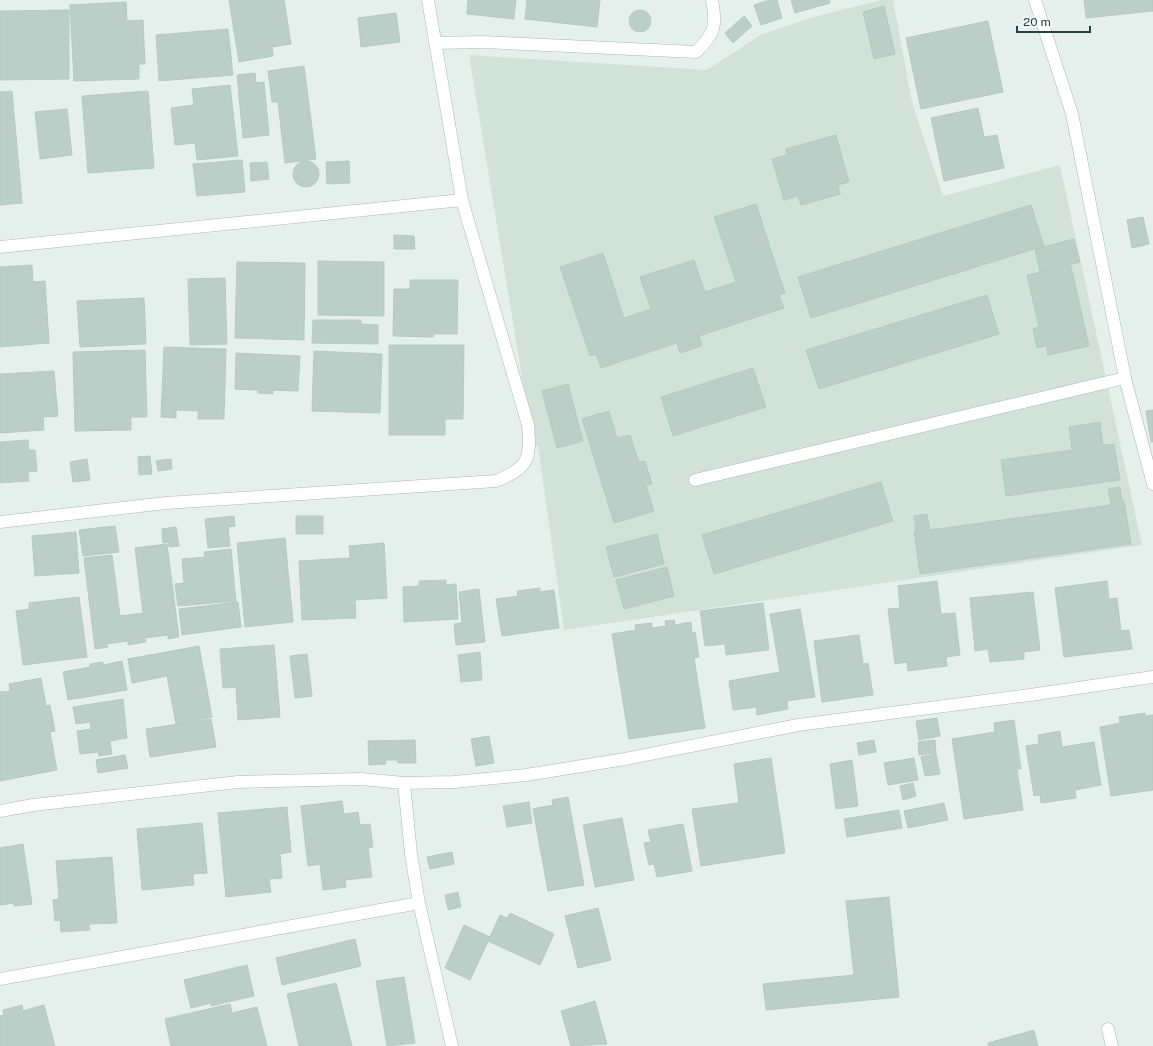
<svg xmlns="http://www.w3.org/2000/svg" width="1153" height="1046" font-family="'Public Sans',sans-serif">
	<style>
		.built { fill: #d3e1db }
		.building { fill: #bccec8; stroke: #b6cac4 }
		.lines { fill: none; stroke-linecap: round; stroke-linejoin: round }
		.service-casing { stroke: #a6b9b4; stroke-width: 13 }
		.minor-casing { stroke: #a6b9b4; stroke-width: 13 }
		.service { stroke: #fff; stroke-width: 12 }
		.minor { stroke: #fff; stroke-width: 12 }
	</style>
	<rect width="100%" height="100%" fill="#e5f0ec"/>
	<path class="built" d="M881,0h12l19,102 31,94 117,-31 82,380 -578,85 -26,-184h-7l-12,-87 -50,-304 238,15 55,-36 55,-18z"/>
	<path class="building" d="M229,0h55l7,44 -19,3 1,9 -34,6z
		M468,0h48l-2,19 -47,-5z
		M527,0h73l-3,27 -72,-8z
		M770,0h7l5,18 -21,7 -7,-20z
		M791,0h38l1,3 -35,10z
		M1084,0h69v11l-67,7z
		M126,2l1,19 16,-1 2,44h-6v15l-65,2 -4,-76z
		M884,6l11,48 -21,5 -11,-47z
		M629 21a11 11 0 1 1 22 0a11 11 0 1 1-22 0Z
		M69,10v69l-69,1v-69z
		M396,13l4,29 -39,5 -3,-29z
		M744,16l8,10 -19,17 -8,-10z
		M988,21l15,71 -82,17 -15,-71z
		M228,29l5,46 -74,6 -3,-46z
		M304,66l12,93 -31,4 -7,-61h-6l-4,-31z
		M255,73l1,10 8,-1 5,53 -26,3 -6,-63z
		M230,85l8,71 -41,4 -2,-17 -20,2 -4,-37 23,-3 -2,-16z
		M12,91l10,112 -22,2v-113z
		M148,91l6,77 -66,5 -6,-77z
		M978,108l6,29 13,-2 7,33 -60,13 -13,-63z
		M67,109l5,46 -32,4 -5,-47z
		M836,135l13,47 -11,3 2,9 -39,11 -3,-9 -14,4 -12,-41 15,-4 -1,-6z
		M242,160l3,32 -48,4 -4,-32z
		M349,161l1,22 -23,1 -1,-22z
		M293 174a13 13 0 1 1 26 0a13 13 0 1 1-26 0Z
		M267,162l2,17 -18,2 -1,-18z
		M756,204l29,89 -6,2 5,13 -85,28 3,10 -22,7 -3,-10 -76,25 -5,-14 -6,2 -30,-89 43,-14 21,65 27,-9 -11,-32 54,-17 11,32 31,-10 -22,-65z
		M1031,205l13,41 -233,72 -13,-41z
		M1143,217l6,27 -17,4 -5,-28z
		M394,235l20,1 1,13h-21z
		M1074,239l6,23 -40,10 -5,-23z
		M318,261l66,1v54l-66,-1z
		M237,262l68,1 -1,77 -69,-2z
		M32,265l1,17 12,-1 4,62 -49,4v-80z
		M1071,266l18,80 -41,9 -2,-9 -9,2 -4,-19 6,-2 -12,-52z
		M225,278l2,66 -37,1 -2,-66z
		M410,280h48l-1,54h-23l-1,3 -40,-1 1,-47h16z
		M987,295l12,39 -180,55 -13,-39z
		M144,298l2,46 -66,3 -3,-46z
		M313,320h48v4l17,1v19l-66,-1z
		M389,345h75l-1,74h-18v16h-56z
		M164,347l62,2 -2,70h-26v-8l-22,-1v8l-15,-1z
		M145,350l2,67h-16v13l-56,1 -2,-79z
		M314,351l68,3 -2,59 -68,-2z
		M236,353l64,3 -2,35 -25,-1v4l-15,-1v-3l-23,-1z
		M753,368l13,39 -93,29 -12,-39z
		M54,371l4,45 -15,1 1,13 -44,3v-59z
		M568,384l15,57 -26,7 -15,-57z
		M1153,410v32h-2l-5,-31z
		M609,411l8,27 13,-3 9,27 6,-1 7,23 -6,1 8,26 -40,12 -32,-104z
		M1100,422l3,23 11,-1 6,36 -114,16 -5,-36 71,-10 -3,-23z
		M28,440l1,10h6l2,21 -9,1 1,9 -29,2v-41z
		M150,456l2,18 -13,1 -1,-18z
		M87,459l3,21 -17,2 -3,-20z
		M171,459l1,10 -14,2 -2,-10z
		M881,482l12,39 -179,53 -12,-39z
		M1120,487l2,14h2l7,43 -211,30 -6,-43h2l-2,-15 13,-2 3,16 181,-25 -3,-16z
		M234,516l1,10 -7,1 2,19 -22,2 -3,-29z
		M296,516h27v18h-27z
		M115,526l4,26 -36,4 -4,-26z
		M176,527l3,19 -10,1 -1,-5 -5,1 -1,-14z
		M76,532l3,41 -44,3 -3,-40z
		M657,534l7,30 -50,13 -8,-30z
		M285,538l8,84 -48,5 -8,-84z
		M384,543l3,55 -32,2 1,18 -54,2 -3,-59 51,-3 -1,-12z
		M167,544l12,93 -11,2v-4l-23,3 1,4 -18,3v-4l-21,3 1,3 -13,2 -11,-91 28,-3 8,61 23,-3 -8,-65z
		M231,549l5,52 -58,5 -3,-22 9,-1 -2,-24 23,-2 -1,-5z
		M667,567l7,29 -50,13 -8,-29z
		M446,580v5l10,-1 2,35 -54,3 -1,-35 16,-1v-5z
		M937,581l4,33 14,-1 5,42 -14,2 1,9 -39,5 -1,-9 -12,2 -7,-55 12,-1 -2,-22z
		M1107,581l2,18 8,-1 4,33 8,-1 3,19 -68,8 -9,-69z
		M540,588v4l14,-2 5,38 -57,8 -6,-37 22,-3 -1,-5z
		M479,589l6,53 -29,3 -2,-21 8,-1 -3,-31z
		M1033,592l7,58 -16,2v7l-34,3 -2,-13 -13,2 -5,-53z
		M79,597l8,60 -64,8 -7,-54 13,-2v-6z
		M238,602l3,25 -59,8 -3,-26z
		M763,603l6,47 -43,5 -1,-11 -20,2 -5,-35z
		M800,609l15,88 -28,4 1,8 -31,6 -1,-8 -23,3 -4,-29 51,-9 -10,-58z
		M674,620l1,5 16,-3 1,11 3,-1 4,25 -5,1 11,70 -76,11 -17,-105 24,-4 -1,-5 17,-2v5l14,-2 -1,-5z
		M859,635l4,29 5,-1 5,32 -51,7 -8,-61z
		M274,645l6,72 -42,3 -2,-33 -13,1 -3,-39z
		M199,646l13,71 -36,7 -9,-48 -35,7 -4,-24z
		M480,652l2,28 -21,2 -3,-27z
		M307,654l5,42 -17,2 -5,-42z
		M122,661l5,29 -59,10 -5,-28 27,-5v-3l13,-2v3z
		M41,678l5,28 4,-1 5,26 -5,1 7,38 -57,11v-89l10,-1 -1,-7z
		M123,699l4,39 -17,3 2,13 -13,2 -1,-4 -18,2 -3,-23 14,-2 -1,-7 -14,2 -3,-17z
		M1145,713v3l8,-1v75l-42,6 -11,-69 20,-4 -1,-6z
		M937,718l3,18 -21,4 -3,-19z
		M211,719l5,28 -66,10 -4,-28z
		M1014,720l7,49h-4l6,41 -59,9 -12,-80 43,-7 -1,-9z
		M1060,731l2,16 32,-5 7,43 -26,5 1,8 -35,5 -1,-8 -6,1 -8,-50 13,-2 -1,-9z
		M489,736l5,27 -18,3 -5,-27z
		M415,740l1,23h-18l-1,-3h-12l1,4 -17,1 -1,-24z
		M874,740l2,12 -17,3 -2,-12z
		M935,740l1,13 -17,2 -1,-13z
		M936,754l4,20 -15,2 -4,-19z
		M125,755l3,13 -30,5 -2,-13z
		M771,758l14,95 -84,13 -9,-57 47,-6 -5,-39z
		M914,758l4,22 -30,5 -4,-22z
		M852,760l6,46 -22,3 -6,-45z
		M913,783l3,13 -13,4 -3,-14z
		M568,797l16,88 -36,6 -15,-82 20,-4 -1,-5z
		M342,801l2,13 14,-2 2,13 10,-1 3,23 -5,1 4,29 -27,3 1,7 -23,3 -3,-26 -12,2 -7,-60z
		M529,802l3,21 -25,4 -4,-21z
		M944,803l4,17 -40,8 -4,-17z
		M287,807l4,45 -11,2 2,24 -13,1 2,13 -45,5 -8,-84z
		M899,810l3,18 -55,9 -3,-18z
		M622,818l12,62 -39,7 -12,-62z
		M202,823l5,50 -14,1 1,11 -52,5 -5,-61z
		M683,824l9,47 -35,6 -3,-13 -5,1 -5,-22 7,-1 -3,-12z
		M23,844l9,60 -18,2 -1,-3 -13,2v-57z
		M452,852l2,12 -24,5 -3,-12z
		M112,857l5,66 -28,1 1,6 -29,2 -1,-12 -5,1 -2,-21 6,-1 -3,-38z
		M458,892l3,15 -13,3 -3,-15z
		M889,897l10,100 -133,13 -3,-26 91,-9 -8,-74z
		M598,908l13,52 -33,8 -13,-52z
		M510,913l44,21 -14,31 -52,-24 12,-26 7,3z
		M464,925l26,12 -20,43 -25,-12z
		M355,939l6,27 -79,19 -6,-27z
		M247,965l7,31 -43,10v-3l-20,5 -7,-28z
		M404,977l11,66 -28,3 -11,-65z
		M336,983l16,63h-53l-12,-52z
		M595,1001l12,43 -36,2 -10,-35z
		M230,1004l2,9 25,-6 10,39h-96l-6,-27z
		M22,1005l1,6 21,-6 11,41h-55v-30l4,-1 -1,-5z
		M1034,1030l4,16h-49l-1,-3z"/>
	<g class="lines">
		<g class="service-casing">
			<path id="service" d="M695,480l430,-102"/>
		</g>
		<g class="minor-casing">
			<path id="minor" d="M1035,0l37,114 53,264 28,106
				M436,43l46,-1 214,10c19,-19 21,-26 16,-52
				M0,247l462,-47
				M0,522l166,-19 330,-22c33,-13 35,-23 32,-56l-66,-225 -34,-200
				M404,783l7,71 8,49 33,143
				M0,811l33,-6 205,-23 123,-3 43,4 50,-1 72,-7 99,-16 173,-34 232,-30 123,-18
				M0,979l419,-76
				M1108,1029l4,17"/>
		</g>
		<use href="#service" class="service"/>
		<use href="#minor" class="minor"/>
	</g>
	<path d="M1017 26v6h73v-6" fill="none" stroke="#21453e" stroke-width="2"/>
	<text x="1023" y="26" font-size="12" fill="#21453e" stroke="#f6fbf9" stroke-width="3" paint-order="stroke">20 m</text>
</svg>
